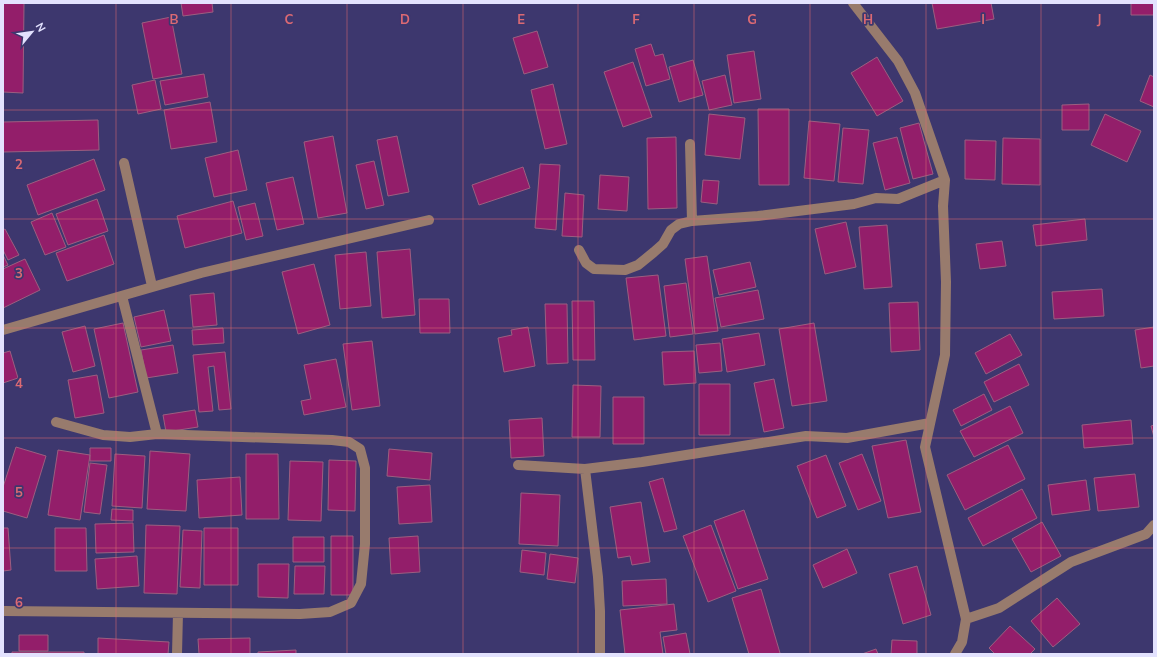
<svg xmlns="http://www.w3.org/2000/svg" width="1157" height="657" font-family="Mulish,sans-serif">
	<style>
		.building { fill: #931e6a; stroke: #9c5e80 }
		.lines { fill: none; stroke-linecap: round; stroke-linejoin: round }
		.minor { stroke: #987b6d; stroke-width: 10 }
		.grid { fill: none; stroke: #db6973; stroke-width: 1; stroke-opacity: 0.55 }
		.grid-label { font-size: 13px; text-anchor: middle; font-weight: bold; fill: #db6973; stroke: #3d376e; stroke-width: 3.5; stroke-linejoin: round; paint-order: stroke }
	</style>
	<rect width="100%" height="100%" fill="#3d376e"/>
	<path class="building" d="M3,3h21l-1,90 -20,-1z
		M181,3h31l1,9 -30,4z
		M932,3h59l3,16 -57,10z
		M1131,3h23v12h-23z
		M171,17l11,57 -29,5 -11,-56z
		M537,31l11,36 -24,7 -11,-36z
		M651,44l4,12 8,-2 7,25 -24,7 -11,-37z
		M754,51l7,48 -27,4 -7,-48z
		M877,57l26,44 -26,15 -26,-43z
		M693,60l10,35 -24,7 -10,-35z
		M633,62l19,55 -29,10 -19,-55z
		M204,74l4,23 -43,8 -5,-24z
		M725,75l7,30 -23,5 -7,-29z
		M1150,75l4,2v30l-14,-6z
		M155,80l6,29 -23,5 -6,-29z
		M553,84l14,60 -22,5 -14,-59z
		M210,102l7,40 -46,7 -7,-39z
		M1089,104v26h-27v-25z
		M758,109h31v76h-30z
		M709,114l36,4 -5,41 -35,-4z
		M1105,114l36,17 -14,31 -36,-17z
		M98,120l1,30 -96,2v-30z
		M809,121l31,3 -6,57 -30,-3z
		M919,123l14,51 -20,5 -13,-51z
		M843,128l26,2 -6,54 -25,-2z
		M333,136l14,77 -29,5 -14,-76z
		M397,136l12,56 -21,4 -11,-56z
		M676,137l1,71 -29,1 -1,-71z
		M897,137l13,46 -25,7 -12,-47z
		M1003,138l37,1v46l-38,-1z
		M965,140l31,1 -1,39 -30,-1z
		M238,150l9,40 -33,7 -9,-39z
		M94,159l11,31 -67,25 -11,-30z
		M374,161l10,44 -18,4 -10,-44z
		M540,164l20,1 -4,65 -21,-2z
		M523,167l7,21 -51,17 -7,-20z
		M600,175l29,2 -2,34 -29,-2z
		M293,177l11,47 -27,6 -11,-47z
		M703,180l16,1 -2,23 -16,-2z
		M565,193l19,2 -2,42 -20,-1z
		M97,199l11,32 -40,14 -12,-31z
		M233,201l9,32 -57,15 -8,-32z
		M255,203l8,33 -17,4 -8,-33z
		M52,213l14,34 -21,8 -14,-33z
		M1085,219l2,21 -51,6 -3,-21z
		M846,222l10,45 -31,7 -10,-45z
		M887,225l5,62 -28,2 -5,-62z
		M5,229l14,26 -11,5 -5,-10v-20z
		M104,235l10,29 -47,17 -11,-28z
		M1002,241l4,25 -26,3 -4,-25z
		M410,249l5,66 -33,3 -5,-66z
		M366,252l5,54 -31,3 -5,-54z
		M3,255l5,10 -5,2z
		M707,256l11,75 -23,3 -10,-75z
		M25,259l15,31 -37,18v-39z
		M750,262l6,25 -37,8 -6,-25z
		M314,264l16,61 -32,9 -16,-62z
		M658,275l8,61 -32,4 -8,-62z
		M686,283l7,51 -23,3 -6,-51z
		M1102,289l2,27 -50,3 -2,-27z
		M758,290l6,29 -43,8 -6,-29z
		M214,293l3,32 -24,2 -3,-32z
		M419,299h30l1,34h-30z
		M572,301h22l1,59h-22z
		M918,302l2,48 -29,2 -2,-49z
		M545,304h22l1,59 -21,1z
		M164,310l7,31 -30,6 -7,-30z
		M123,323l15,69 -29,6 -15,-69z
		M814,323l13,78 -35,5 -13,-77z
		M85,326l10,40 -22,6 -11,-40z
		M528,327l7,39 -31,6 -6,-34 14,-3 -1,-5z
		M1154,327v39l-13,2 -6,-38z
		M223,328l1,15 -31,2 -1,-15z
		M759,333l6,32 -38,7 -5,-33z
		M1010,334l12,21 -36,19 -11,-21z
		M372,341l8,65 -28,4 -9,-66z
		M720,343l2,28 -23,2 -3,-28z
		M173,345l5,28 -32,5 -5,-28z
		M10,351l8,27 -15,5v-30z
		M694,351l2,32 -32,2 -2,-33z
		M225,352l6,57 -12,1 -5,-44 -6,1 5,44 -14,1 -6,-57z
		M336,359l10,48 -42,8 -3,-14 10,-2 -7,-34z
		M1019,364l10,21 -35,17 -10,-20z
		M97,375l7,38 -29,5 -7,-38z
		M774,379l10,49 -20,4 -10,-49z
		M699,384h31v51h-31z
		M573,385l28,1 -1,51h-28z
		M984,394l8,16 -31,16 -8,-16z
		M613,397h31v47h-31z
		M1010,406l13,27 -49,24 -14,-26z
		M195,410l3,17 -32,5 -3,-17z
		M542,418l2,38 -33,2 -2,-38z
		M1131,420l2,24 -49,4 -2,-23z
		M1154,425v12l-3,-11z
		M906,440l15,72 -33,6 -16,-72z
		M1008,445l17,34 -60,31 -18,-35z
		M16,447l30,9 -19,62 -24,-7v-24z
		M90,448h21v13h-21z
		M389,449l43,4 -2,27 -43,-4z
		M58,450l32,5 -10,65 -32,-5z
		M150,451l40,3 -4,57 -39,-2z
		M115,454l30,2 -3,52 -30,-2z
		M246,454h32l1,65h-33z
		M862,454l19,47 -23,9 -19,-47z
		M826,455l20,51 -29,12 -20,-52z
		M329,460l27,1 -1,50 -27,-1z
		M290,461l33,1 -2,59 -33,-1z
		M90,463l17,2 -7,49 -16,-2z
		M1135,474l4,33 -41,4 -4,-33z
		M240,477l2,38 -43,3 -2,-38z
		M663,478l14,51 -13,3 -15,-50z
		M1086,480l4,30 -38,5 -4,-30z
		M430,485l2,37 -33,2 -2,-37z
		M1022,489l15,29 -54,28 -15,-28z
		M521,493l39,2 -2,51 -39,-2z
		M641,502l9,60 -18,3 -2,-9 -12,2 -8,-51z
		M112,509l21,1v11l-22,-1z
		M744,510l24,69 -30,10 -24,-68z
		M1042,522l19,34 -30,16 -19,-33z
		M133,523l1,29 -38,1 -1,-29z
		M146,525l34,1 -3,68 -33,-1z
		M711,525l25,66 -28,11 -25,-66z
		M3,528h5l3,42 -8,1z
		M55,528h31l1,43h-32z
		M204,528h34v57h-34z
		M183,530l19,1 -2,57 -20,-1z
		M331,536h22v59h-22z
		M418,536l2,36 -29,2 -2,-36z
		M293,537h31v25h-31z
		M847,549l10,24 -34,15 -10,-23z
		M522,550l24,3 -2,22 -24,-3z
		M550,554l28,4 -3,25 -28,-4z
		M137,556l2,30 -42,3 -2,-30z
		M258,564h31l-1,34 -30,-1z
		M295,566h30l-1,28h-30z
		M917,566l14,49 -28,9 -14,-50z
		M666,579l1,25 -44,2 -1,-25z
		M761,589l19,64 -3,1h-28l-17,-56z
		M1057,598l23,26 -27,23 -22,-26z
		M674,604l3,26 -17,2 3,22h-38l-5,-44z
		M1010,626l25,23 -5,5h-35l-6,-6z
		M686,633l4,21h-24l-3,-17z
		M19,635h29v16h-29z
		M98,638l71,4 -1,12h-70z
		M250,638v16h-51l-1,-15z
		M892,640l25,1v13h-26z
		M876,649l2,5h-16z
		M296,650v4h-38v-2z
		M12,652h72v2h-72z"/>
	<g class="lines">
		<path class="minor" d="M853,3l45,58 17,32 30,87 -2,26 3,76 -1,73 -20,92 41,172 -4,23 -7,12
			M690,144l2,77
			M124,163l28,123
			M579,250l7,13 8,6 31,1 13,-5 16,-13 9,-8 8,-14 8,-6 13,-3 66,-5 96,-12 22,-6 22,1 47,-19
			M122,296l35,138
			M3,330l198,-57 228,-53
			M518,465l67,4 57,-7 164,-26 41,2 83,-15
			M585,469l13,108 2,34v43
			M3,611l297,3 30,-2 21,-9 10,-19 4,-40v-76l-5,-19 -11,-7 -17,-2 -175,-6 -27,3 -27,-2 -47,-13
			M966,619l33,-11 72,-46 75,-28 8,-9
			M177,654l1,-41"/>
	</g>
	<path class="grid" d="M116,3v651M231,3v651M347,3v651M463,3v651M578,3v651M694,3v651M810,3v651M926,3v651M1041,3v651M3,110h1151M3,219h1151M3,328h1151M3,438h1151M3,548h1151"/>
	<g class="grid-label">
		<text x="174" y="24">B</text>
		<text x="289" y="24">C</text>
		<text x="405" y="24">D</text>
		<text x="521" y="24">E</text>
		<text x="636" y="24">F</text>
		<text x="752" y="24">G</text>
		<text x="868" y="24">H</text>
		<text x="983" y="24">I</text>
		<text x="1099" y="24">J</text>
		<text x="19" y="169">2</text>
		<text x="19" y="278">3</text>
		<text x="19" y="388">4</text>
		<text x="19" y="497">5</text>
		<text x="19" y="607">6</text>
	</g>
	<rect width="1157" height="657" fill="none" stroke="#e3e2fe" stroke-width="8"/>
	<g transform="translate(32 32) rotate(61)" stroke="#3d376e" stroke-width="3" paint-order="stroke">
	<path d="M0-3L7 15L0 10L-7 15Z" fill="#e3e2fe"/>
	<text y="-6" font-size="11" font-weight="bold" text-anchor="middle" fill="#e3e2fe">N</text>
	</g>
</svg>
